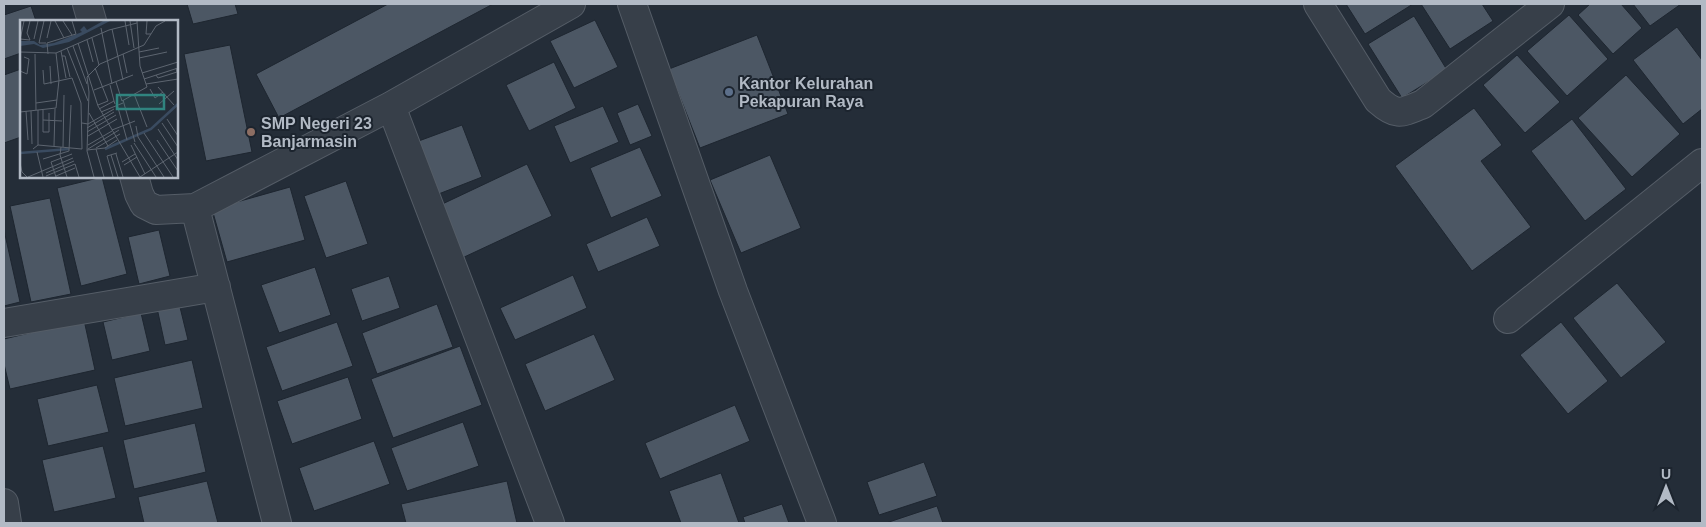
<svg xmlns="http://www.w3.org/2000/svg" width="1706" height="527" font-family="Helvetica,sans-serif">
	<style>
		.building { fill: #4c5764; stroke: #1e2630 }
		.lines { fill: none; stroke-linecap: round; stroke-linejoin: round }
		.minor-casing { stroke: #555d67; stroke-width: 30 }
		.minor { stroke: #373f49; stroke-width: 28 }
		.service-dot { fill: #5c6f8a; stroke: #1c242e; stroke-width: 2 }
		.education-dot { fill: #8d6e63; stroke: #1c242e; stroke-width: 2 }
		.labels { text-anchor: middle; stroke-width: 4; stroke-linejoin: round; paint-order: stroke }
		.poi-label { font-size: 16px; font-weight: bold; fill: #b2bac5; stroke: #1c242e; text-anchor: start }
		.inset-river { fill: none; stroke: #3a4b60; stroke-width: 2.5 }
		.inset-road { fill: none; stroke: #5d6570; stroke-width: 1 }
		.view { fill: #30847f; fill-opacity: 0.15; stroke: #30847f; stroke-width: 2.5 }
		.inset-edge { fill: none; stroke: #b2bac5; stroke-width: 2.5 }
	</style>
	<rect width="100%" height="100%" fill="#242d38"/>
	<path class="building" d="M187,4h48l3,10 -45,10z
		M388,4h105l-214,114 -23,-44z
		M1346,4h67l-48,30z
		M1421,4h61l11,17 -43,28z
		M1590,4h31l21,24 -29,26 -35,-39z
		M1633,4h48l-31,22z
		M31,6l5,15h-15v32l-17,6v-44z
		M1569,15l39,44 -41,37 -40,-45z
		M1414,16l33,54 -45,28 -34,-54z
		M595,20l23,47 -44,21 -24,-47z
		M1677,27l25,33v49l-19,15 -50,-64z
		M757,35l31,79 -88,34 -31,-79z
		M230,45l22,107 -46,9 -22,-107z
		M1517,55l43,47 -35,31 -42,-48z
		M554,62l22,46 -47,23 -23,-46z
		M21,69v68l-17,6v-68z
		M1626,75l54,59 -48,43 -54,-59z
		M638,104l14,32 -22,9 -13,-32z
		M603,106l16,36 -49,21 -16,-37z
		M1474,108l28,37 -21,16 50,66 -59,44 -77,-105z
		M1572,119l54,70 -41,32 -54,-70z
		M462,125l20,52 -46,18 -20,-53z
		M640,147l22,49 -51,22 -21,-50z
		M770,155l31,73 -60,25 -31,-73z
		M527,164l25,52 -92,43 -24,-52z
		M102,177l25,97 -46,12 -24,-98z
		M346,181l22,63 -42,14 -22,-62z
		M290,187l15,53 -78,22 -15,-53z
		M50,198l21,96 -40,8 -21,-96z
		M647,217l13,29 -62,26 -12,-28z
		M4,230l16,72 -16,4z
		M159,230l11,46 -31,8 -11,-47z
		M315,267l16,48 -52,18 -18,-48z
		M573,275l14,33 -72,32 -15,-32z
		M389,276l11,32 -38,13 -11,-32z
		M1617,283l49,59 -45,36 -48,-60z
		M179,303l9,37 -23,5 -8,-37z
		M437,304l16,43 -76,27 -15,-41z
		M141,313l9,38 -38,9 -9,-38z
		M84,320l11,50 -85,19 -6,-25v-25z
		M337,322l16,44 -71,25 -16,-44z
		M1561,322l47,59 -40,33 -48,-59z
		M594,334l21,46 -70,31 -20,-47z
		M460,346l22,59 -89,33 -22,-59z
		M192,360l11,48 -78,18 -11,-48z
		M348,377l14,42 -70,25 -15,-43z
		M97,385l12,47 -61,14 -11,-47z
		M735,405l15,36 -90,38 -15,-36z
		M463,422l16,44 -72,25 -16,-43z
		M195,423l11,49 -72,17 -11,-49z
		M374,441l16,43 -76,27 -15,-43z
		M103,446l13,52 -62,14 -12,-52z
		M924,462l13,34 -58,19 -12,-33z
		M721,473l18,50h-58l-12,-32z
		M207,481l11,42h-74l-6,-26z
		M507,481l10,42h-111l-5,-19z
		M782,504l7,19h-44l-2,-6z
		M937,506l6,17h-57z"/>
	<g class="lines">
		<g class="minor-casing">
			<path id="minor" d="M87,4l5,17
				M632,4l101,287 89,232
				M1318,4l60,96c19,17 23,13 45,4l127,-100
				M391,106l159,417
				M134,176l5,18 5,10 12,6 39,-2 196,-102 180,-102
				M195,208l82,315
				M1508,319l194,-156
				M4,323l212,-36
				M4,503l3,20"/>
		</g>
		<use href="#minor" class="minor"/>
	</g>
	<circle class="service-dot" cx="729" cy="92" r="5"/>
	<circle class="education-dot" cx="251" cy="132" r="5"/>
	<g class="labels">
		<g class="poi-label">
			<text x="739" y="89">Kantor Kelurahan<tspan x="739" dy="18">Pekapuran Raya</tspan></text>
			<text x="261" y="129">SMP Negeri 23<tspan x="261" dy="18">Banjarmasin</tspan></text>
		</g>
	</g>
	<g transform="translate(20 20)">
		<rect width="158" height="158" fill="#242d38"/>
		<path d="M83,1h7l-41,21 -26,6 -9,-4 -14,2v-5h14l6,4 14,-2 28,-11 -2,-2 4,-4 3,4z" fill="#3a4b60"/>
		<path class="inset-river" d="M85,129l46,-20 27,-25M0,133l49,-4"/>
		<path class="inset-road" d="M24,1l-5,22h7M35,1l9,17M43,1l9,14M105,1l4,24M110,1l4,27M127,1l-1,13h5M81,8l11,56M92,9l11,51M27,18l4,-17M72,18l7,27M0,19l10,1 -3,-7 3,-12M14,19l4,-18M0,20l4,-19M67,20l6,22M58,23l20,63 42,71M53,26l14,38M47,28l21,53M41,31l5,27M0,32l36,1 53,-23 28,-7M119,32l20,-4M15,34l1,56M28,34l-1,-11 29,-9 -4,-13M103,34l4,19M42,36h3l5,21M119,38l28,-6M30,46l1,18M75,48l13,33 -10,4M23,50l1,14 28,-6 9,25 1,46M0,51l7,3 2,-15 -5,-2M122,53l36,-11M136,55l2,3 19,-6 -1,-4M124,59l34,-11M96,62l6,19 25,-14 -7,-21 -3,-45M126,64l32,-5M90,65l4,16M138,67l16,18M130,69l5,9 8,-6M74,70l39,-15M114,74l13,33M103,80l12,42M16,83l21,-3M97,84l10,36M139,84l15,-13M79,89l15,-8 1,3M18,90v35M23,90v22h6v-19M6,91l2,29M11,91l1,33M0,92l36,-4 3,-28 -3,-27M81,92l22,-9M69,93l19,33M147,99l11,17M23,100l19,1M62,103l6,1 26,-15M142,103l16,24M116,106l2,11 26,40M67,108l27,-16M138,109l20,31M92,110l23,-9M67,112l29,-17M124,113l29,44M68,116l29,-17M137,120l21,31M114,123l22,34M68,125l24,-14M111,125l14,29M34,126l1,-37M41,127l-1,8 7,22M43,127l1,-52M76,128l24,-14M13,129l5,-4 44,4M68,129l31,-19M76,129l8,28M67,130l18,-2 12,-8M17,132l6,25M96,134l7,23M91,135l7,22M23,139l26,-8 2,-46M102,142l13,-8M0,143l2,9 5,5M104,145l13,-8M26,153l28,-12M26,156l29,-12 4,13M36,156l19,-8M8,157l45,-19M36,157l-5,-15 21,-8M74,157l-7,-26 2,-59 -2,-15 13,-13 44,-19 12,-19 9,-5M93,157l-6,-21 10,-3M120,157l38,-25"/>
		<path class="view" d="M97,75h47v14h-47z"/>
		<rect width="158" height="158" class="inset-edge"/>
	</g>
	<rect width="1706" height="527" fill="none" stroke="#b2bac5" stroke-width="10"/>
	<g transform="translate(1666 487)" stroke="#1c242e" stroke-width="4" paint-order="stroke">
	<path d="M0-4L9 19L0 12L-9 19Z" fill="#b2bac5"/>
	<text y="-8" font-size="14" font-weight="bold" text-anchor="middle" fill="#b2bac5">U</text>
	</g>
</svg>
